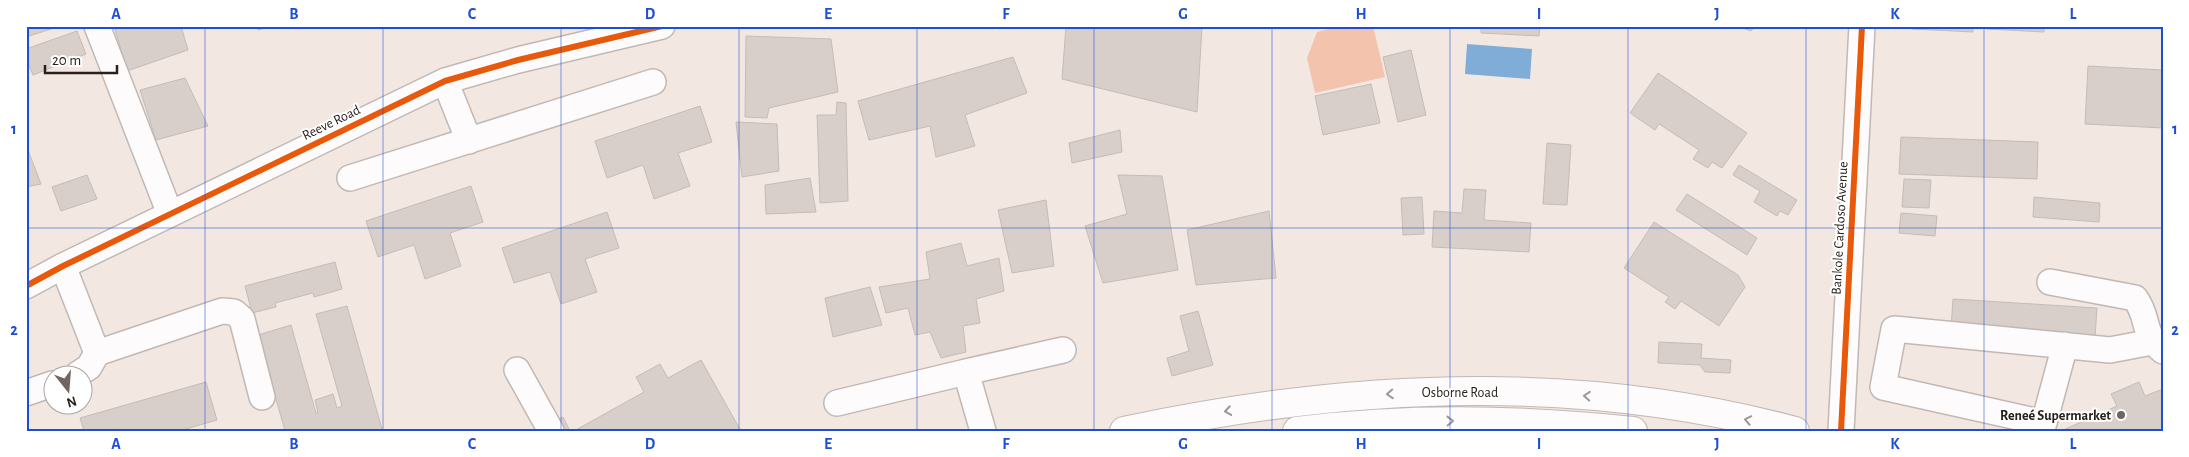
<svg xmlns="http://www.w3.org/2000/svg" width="2189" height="457" font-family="'Alegreya Sans',sans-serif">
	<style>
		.green { fill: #f4c3ad }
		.water { fill: #7fadd8 }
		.building { fill: #d8ceca; stroke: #c5bcb8 }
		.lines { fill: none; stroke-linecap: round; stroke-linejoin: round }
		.minor-casing { stroke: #c1b8b4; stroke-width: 28 }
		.major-casing { stroke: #c1b8b4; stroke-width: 30 }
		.minor { stroke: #fdfbfb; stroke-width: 25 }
		.major { stroke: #fdfbfb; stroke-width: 28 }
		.cycleway-casing { stroke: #fff; stroke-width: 9 }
		.cycleway { stroke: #e8590c; stroke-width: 6 }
		.oneway { stroke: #9d9897 }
		.grid { fill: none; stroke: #1d4ed8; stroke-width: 1; stroke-opacity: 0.55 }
		.poi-dot { fill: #6f6661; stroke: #fff; stroke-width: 2 }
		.labels { text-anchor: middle; stroke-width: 4; stroke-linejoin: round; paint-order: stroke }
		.street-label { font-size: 14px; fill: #28201c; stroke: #fff }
		.poi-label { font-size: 14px; font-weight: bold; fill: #28201c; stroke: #fff; text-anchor: end }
		.neatline { fill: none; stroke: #1d4ed8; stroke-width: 2 }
		.grid-label { font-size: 16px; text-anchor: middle; font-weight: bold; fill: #1d4ed8 }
	</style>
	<rect width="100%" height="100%" fill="#f3e7e2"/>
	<path class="green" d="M1339,26h34l12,51 -70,16 -8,-35 10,-26z"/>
	<path class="water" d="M1467,44l65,5 -2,30 -65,-5z"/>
	<path class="building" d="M26,26h24l1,3 -25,8z
		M114,26h67l7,24 -61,21z
		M257,26h16l-15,4z
		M1066,26h136l-5,86 -135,-33z
		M1481,26h59l-1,10 -58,-3z
		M1737,26h18l-4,5z
		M1913,26h60v6l-61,-3z
		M1987,26h57v6l-57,-3z
		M77,31l9,23 -53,21 -7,-17v-9z
		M746,36l85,3 7,53 -69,16 -2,10 -22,-1z
		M1411,50l15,65 -28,7 -15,-65z
		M1013,57l14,36 -62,22 10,31 -39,11 -6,-31 -61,14 -11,-39z
		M2088,66l75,4v58l-78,-4z
		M1658,73l89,60 -25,35 -10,-6 -4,6 -15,-9 6,-9 -40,-26 -4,6 -25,-17z
		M185,78l23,48 -52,14 -16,-50z
		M1371,84l9,39 -57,12 -8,-39z
		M837,102l9,1 2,98 -28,2 -3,-88h19z
		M700,106l12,36 -34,11 12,33 -36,13 -11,-34 -36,13 -12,-37z
		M736,122l41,2 2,47 -37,6z
		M1120,130l2,22 -50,11 -3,-20z
		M1901,137l137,5 -1,37 -138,-5z
		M1547,143l24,2 -4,60 -24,-1z
		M26,145l15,39 -15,3z
		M1739,165l58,35 -9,15 -8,-4 -3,5 -23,-14 6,-11 -27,-16z
		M87,175l10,24 -36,12 -9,-24z
		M1118,175l44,1 16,94 -75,13 -18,-57 42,-12z
		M810,178l6,34 -50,2 -1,-29z
		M1904,179l27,1 -2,28 -27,-1z
		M471,186l12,36 -33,11 11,33 -36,13 -11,-34 -36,12 -12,-36z
		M1464,189l22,1 -2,30 47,3 -2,29 -97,-5 2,-36 28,2z
		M1687,194l70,44 -10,17 -71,-45z
		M1422,197l2,37 -21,1 -2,-37z
		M2034,197l66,6 -1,19 -66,-5z
		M1046,200l8,66 -42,7 -14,-63z
		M1269,211l7,67 -80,7 -9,-55z
		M607,212l12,36 -34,11 12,33 -36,12 -11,-32 -36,11 -12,-35z
		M1901,213l36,3 -2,20 -36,-3z
		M1654,222l84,53 7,12 -26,39 -38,-25 -6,8 -10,-7 4,-5 -45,-29z
		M961,243l6,23 32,-8 5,33 -28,8 4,24 -17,3 3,26 -25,6 -11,-26 -15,3 -7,-27 -22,5 -7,-26 51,-8 -4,-27z
		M335,262l7,27 -28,8 -1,-4 -38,10 1,4 -24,6 -7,-27z
		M870,287l12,38 -49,12 -8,-39z
		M1953,299l144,9 -2,29 -144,-9z
		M347,306l35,123 -6,2h-91l-27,-96 33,-10 25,88h2l-3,-13 18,-6 4,14 5,-2 -26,-92z
		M1198,311l15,54 -41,11 -5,-18 22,-7 -9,-35z
		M1659,342l43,2 -1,14 30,2 -1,13 -25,-1 -5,-7 -42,-2z
		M701,360l40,71h-167l70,-39 -8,-15 24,-13 8,14z
		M206,382l11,38 -38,11h-95l-4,-13z
		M2139,382l6,14 18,-7v42h-102l56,-25 -6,-12z
		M563,417l7,14h-29l-1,-2z"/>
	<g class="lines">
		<g class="minor-casing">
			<path id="minor" d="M97,26l73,188
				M445,81l24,60
				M350,178l303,-96
				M63,266l34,87 125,-42 12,1 8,7 20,78
				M2050,282l85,16c15,20 6,36 28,53
				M26,286l37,-20 382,-185 73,-21 144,-34
				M2065,345l-21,78 -161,-36 11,-58 216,21 42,-8
				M517,370l34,61
				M78,374l11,-7 8,-14
				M26,393l26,-9
				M837,403l129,-31
				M983,431l-17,-59 97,-22
				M1841,431l21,-405"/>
		</g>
		<g class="major-casing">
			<path id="major" d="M1124,431c220,-47 452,-59 671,0
				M1297,431c112,-14 224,-12 336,0"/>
		</g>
		<use href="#minor" class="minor"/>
		<use href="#major" class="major"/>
		<g class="cycleway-casing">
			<path id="cycleway" d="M26,286l37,-20 382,-185 73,-21 144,-34
				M1841,431l21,-405"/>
		</g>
		<use href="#cycleway" class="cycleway"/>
	</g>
	<defs><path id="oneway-chevron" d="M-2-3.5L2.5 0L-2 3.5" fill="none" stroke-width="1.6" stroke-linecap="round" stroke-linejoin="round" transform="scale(1.25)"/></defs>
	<g class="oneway">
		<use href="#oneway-chevron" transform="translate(1390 394) rotate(176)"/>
		<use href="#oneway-chevron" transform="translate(1587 396) rotate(-176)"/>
		<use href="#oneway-chevron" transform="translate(1228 411) rotate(171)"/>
		<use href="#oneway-chevron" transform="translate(1748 420) rotate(-169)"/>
		<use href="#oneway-chevron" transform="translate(1450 421) rotate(-1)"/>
	</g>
	<path class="grid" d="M205,26v405M383,26v405M561,26v405M739,26v405M917,26v405M1094,26v405M1272,26v405M1450,26v405M1628,26v405M1806,26v405M1984,26v405M26,228h2137"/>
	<circle class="poi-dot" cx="2121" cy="415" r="5"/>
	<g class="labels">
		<g class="street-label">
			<text transform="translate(331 122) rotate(-26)" y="5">Reeve Road</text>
			<text transform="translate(1839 228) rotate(-87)" y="5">Bankole Cardoso Avenue</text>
			<text x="1460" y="397">Osborne Road</text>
		</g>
		<g class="poi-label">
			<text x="2111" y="420">Reneé Supermarket</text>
		</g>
	</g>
	<rect width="2189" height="457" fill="none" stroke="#ffffff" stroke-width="55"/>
	<g transform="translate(68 390) rotate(163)"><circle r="24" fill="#ffffff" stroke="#a9a6a4"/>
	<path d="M0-4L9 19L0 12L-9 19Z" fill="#6f6661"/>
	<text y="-8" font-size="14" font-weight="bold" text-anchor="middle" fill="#28201c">N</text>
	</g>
	<path d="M45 65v8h72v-8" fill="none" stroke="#28201c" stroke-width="2.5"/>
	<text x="52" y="65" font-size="15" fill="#28201c" stroke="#ffffff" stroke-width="4" paint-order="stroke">20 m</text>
	<rect x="28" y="28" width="2134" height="402" class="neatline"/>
	<g class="grid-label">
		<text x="116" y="19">A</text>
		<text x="294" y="19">B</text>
		<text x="472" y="19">C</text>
		<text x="650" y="19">D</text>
		<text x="828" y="19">E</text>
		<text x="1006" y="19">F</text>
		<text x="1183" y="19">G</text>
		<text x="1361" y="19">H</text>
		<text x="1539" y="19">I</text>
		<text x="1717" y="19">J</text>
		<text x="1895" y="19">K</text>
		<text x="2073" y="19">L</text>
		<text x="14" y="134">1</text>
		<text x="2175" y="134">1</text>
		<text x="14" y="335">2</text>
		<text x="2175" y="335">2</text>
		<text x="116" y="449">A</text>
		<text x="294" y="449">B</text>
		<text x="472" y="449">C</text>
		<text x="650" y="449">D</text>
		<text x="828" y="449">E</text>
		<text x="1006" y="449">F</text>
		<text x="1183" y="449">G</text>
		<text x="1361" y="449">H</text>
		<text x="1539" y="449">I</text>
		<text x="1717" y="449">J</text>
		<text x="1895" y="449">K</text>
		<text x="2073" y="449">L</text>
	</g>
</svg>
